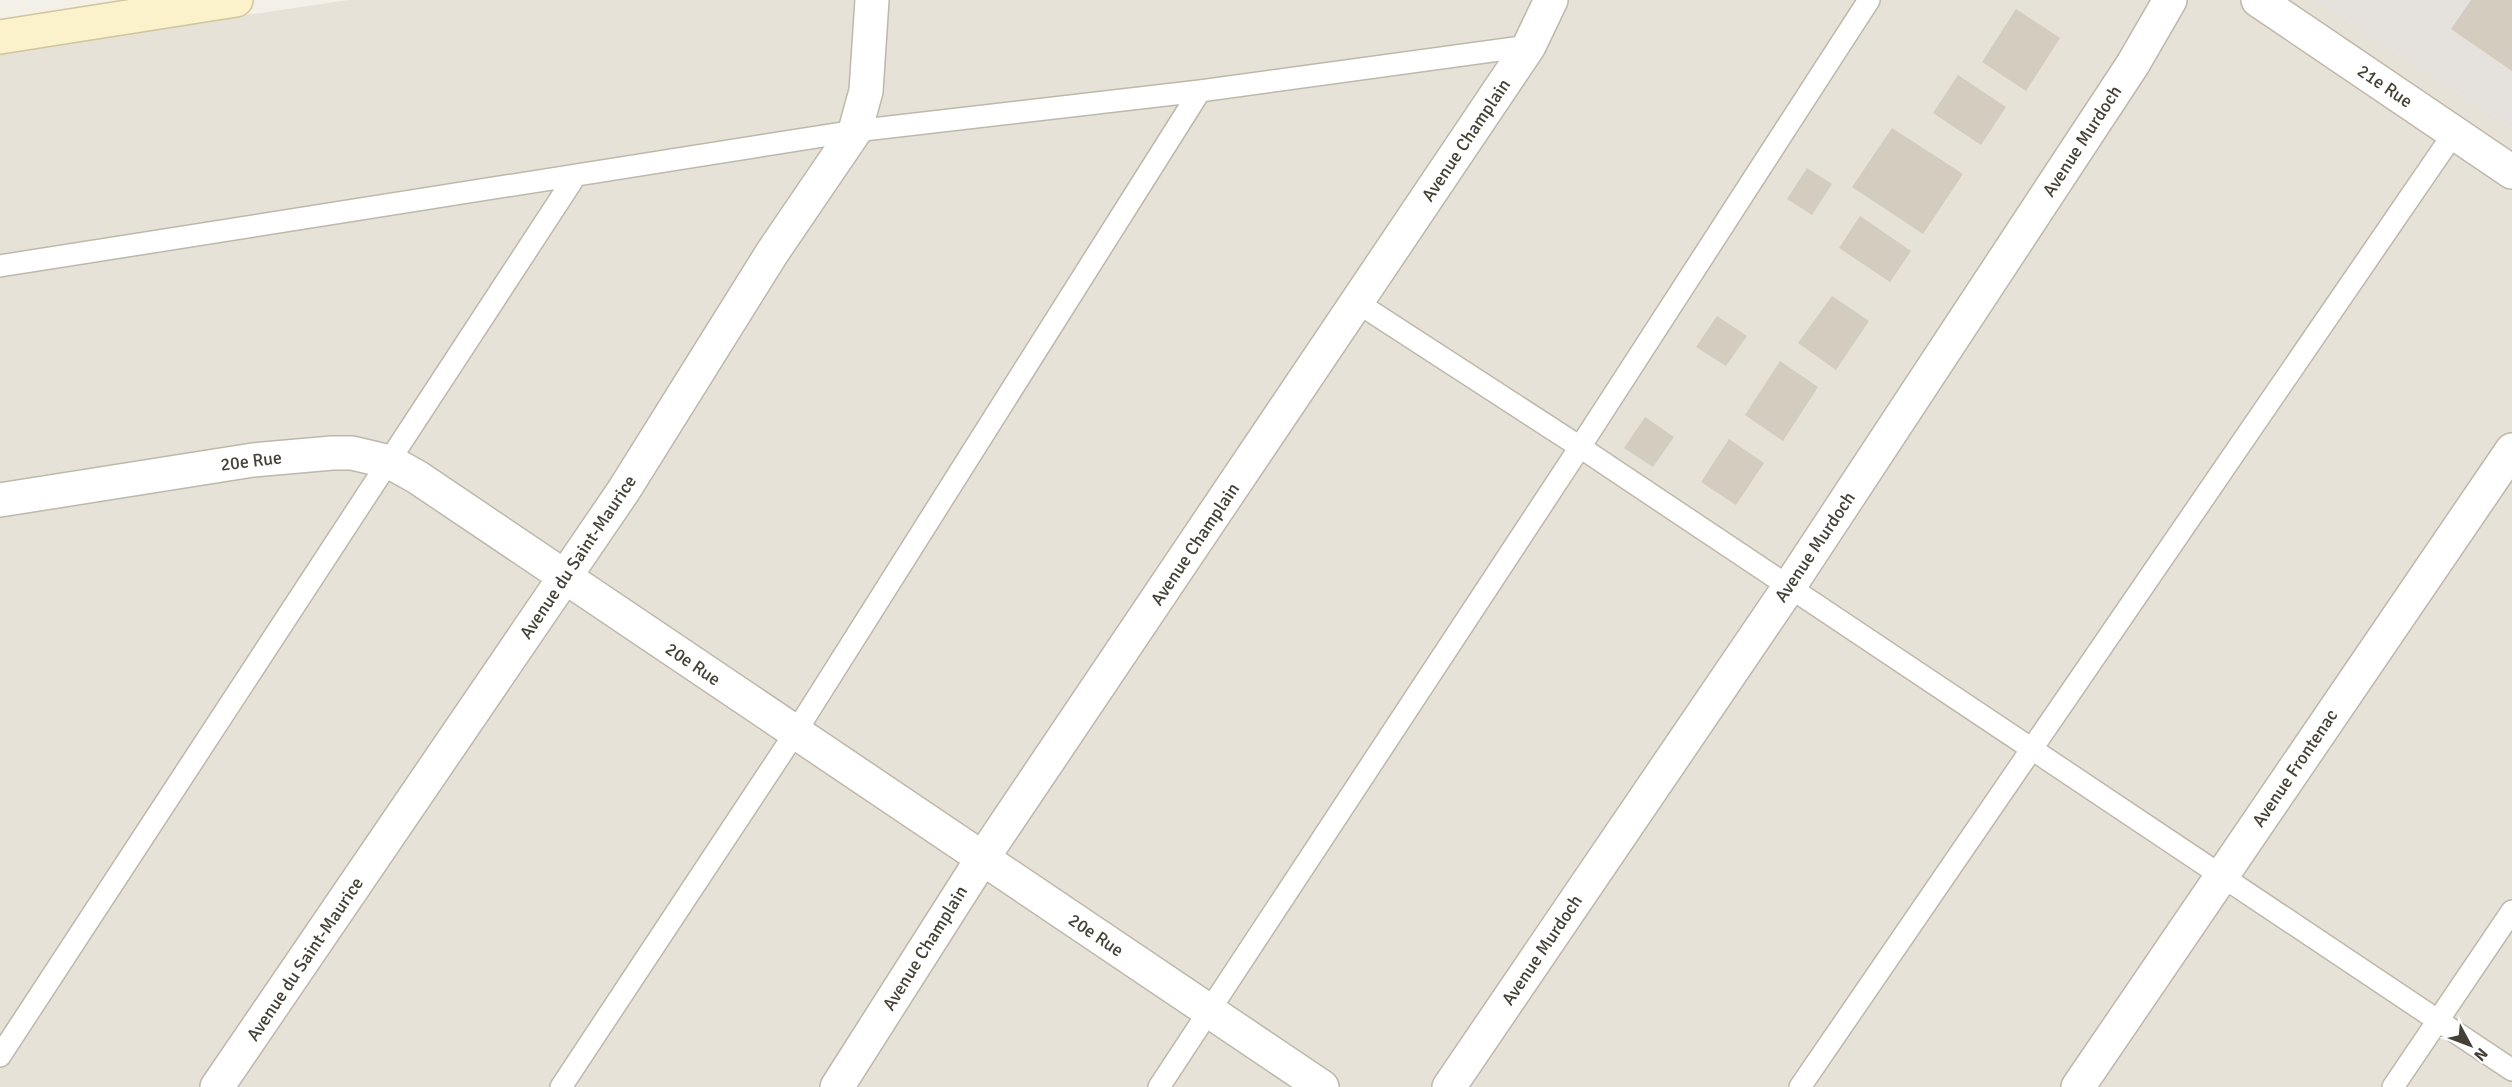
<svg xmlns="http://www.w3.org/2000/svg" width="2512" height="1087" font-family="Signika,sans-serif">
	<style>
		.residential { fill: #e6e2d7 }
		.industrial { fill: #e5e2dd }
		.building { fill: #d4ccbe }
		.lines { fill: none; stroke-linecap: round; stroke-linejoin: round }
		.service-casing { stroke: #beb8ab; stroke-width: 24 }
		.minor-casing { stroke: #beb8ab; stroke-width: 36 }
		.tertiary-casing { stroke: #beb8ab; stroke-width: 36 }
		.secondary-casing { stroke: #d0c59b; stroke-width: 36 }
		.service { stroke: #fff; stroke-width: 21 }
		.minor { stroke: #fff; stroke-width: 33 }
		.tertiary { stroke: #fff; stroke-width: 33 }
		.secondary { stroke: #fbf1ca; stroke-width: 33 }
		.labels { text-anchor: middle; stroke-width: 4.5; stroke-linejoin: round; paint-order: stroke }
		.street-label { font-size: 18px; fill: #464137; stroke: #fff }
	</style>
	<rect width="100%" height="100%" fill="#f3f0e8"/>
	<path class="residential" d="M349,0h1968l195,128v959h-2512v-1036z"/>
	<path class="industrial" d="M2317,0h195v128z"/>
	<path class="building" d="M2471,0h41v71l-61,-42z
		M2016,9l44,29 -34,53 -44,-29z
		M1958,75l48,32 -25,38 -48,-32z
		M1892,128l71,46 -40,60 -71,-47z
		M1807,168l25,16 -20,31 -25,-16z
		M1860,216l51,35 -21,31 -51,-34z
		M1832,296l37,25 -33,49 -38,-27z
		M1717,316l30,20 -21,30 -30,-19z
		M1780,361l38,26 -35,54 -38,-26z
		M1645,417l29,20 -21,30 -29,-19z
		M1729,439l35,24 -28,42 -35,-23z"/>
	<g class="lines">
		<g class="service-casing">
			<path id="service" d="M0,266l855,-135 345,-40 329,-45
				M1358,303l222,144 932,623
				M0,1056l576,-881
				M561,1087l234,-354 405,-642
				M1159,1087l421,-640 289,-447
				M1800,1087l654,-954
				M2393,1087l119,-176"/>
		</g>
		<g class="minor-casing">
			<path id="minor" d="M2258,0l254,172
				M0,500l253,-40 79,-7h20l38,9 27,15 905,610
				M217,1087l407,-597 148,-237 83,-122 11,-40 6,-91
				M837,1087l145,-228 547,-813 22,-46
				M2078,1087l434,-637"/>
		</g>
		<g class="tertiary-casing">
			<path id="tertiary" d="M1449,1087l340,-500 344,-523 37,-64"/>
		</g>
		<g class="secondary-casing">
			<path id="secondary" d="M0,37l236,-37"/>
		</g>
		<use href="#service" class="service"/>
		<use href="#minor" class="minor"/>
		<use href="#tertiary" class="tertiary"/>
		<use href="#secondary" class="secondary"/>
	</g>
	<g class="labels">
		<g class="street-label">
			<text transform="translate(2385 86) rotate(34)" y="6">21e Rue</text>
			<text transform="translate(1466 140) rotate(-56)" y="6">Avenue Champlain</text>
			<text transform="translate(2082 141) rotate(-57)" y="6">Avenue Murdoch</text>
			<text transform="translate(251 461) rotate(-7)" y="6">20e Rue</text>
			<text transform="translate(1195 544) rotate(-56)" y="6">Avenue Champlain</text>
			<text transform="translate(1815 547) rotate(-56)" y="6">Avenue Murdoch</text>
			<text transform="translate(578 557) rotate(-56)" y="6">Avenue du Saint-Maurice</text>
			<text transform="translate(693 664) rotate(34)" y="6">20e Rue</text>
			<text transform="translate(2295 768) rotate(-56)" y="6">Avenue Frontenac</text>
			<text transform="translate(1096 935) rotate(34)" y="6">20e Rue</text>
			<text transform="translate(925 948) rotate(-58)" y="6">Avenue Champlain</text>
			<text transform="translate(1542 950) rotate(-56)" y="6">Avenue Murdoch</text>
			<text transform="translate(305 959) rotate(-56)" y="6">Avenue du Saint-Maurice</text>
		</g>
	</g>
	<g transform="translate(2470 1045) rotate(131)" stroke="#ffffff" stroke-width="4.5" paint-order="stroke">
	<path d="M0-4.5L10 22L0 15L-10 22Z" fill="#464137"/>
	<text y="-9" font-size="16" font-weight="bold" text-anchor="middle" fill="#464137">N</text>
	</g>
</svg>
